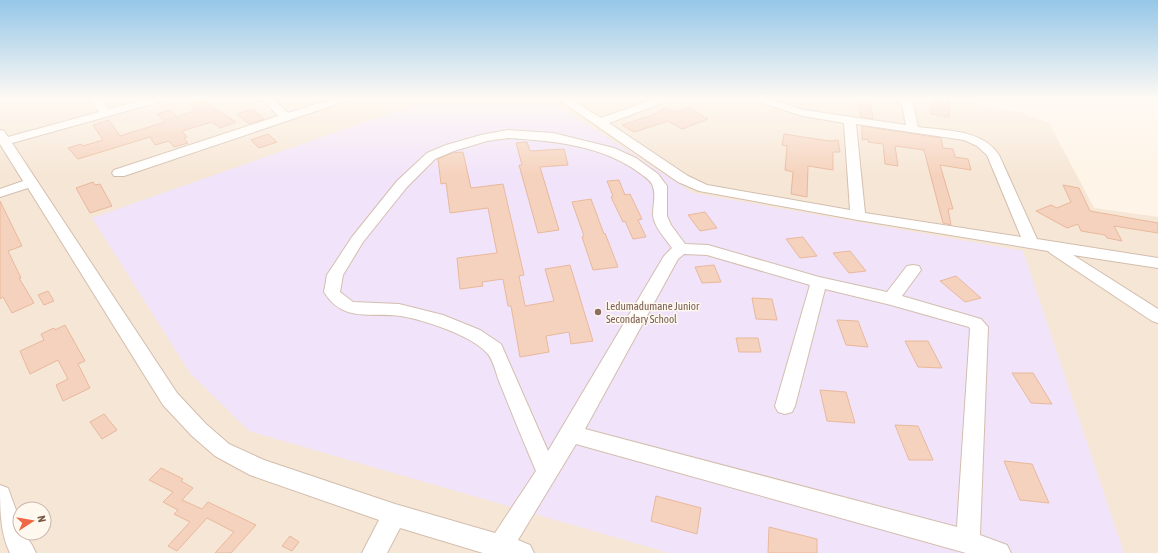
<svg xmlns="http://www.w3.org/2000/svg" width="1158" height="553" font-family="'Asap Condensed',sans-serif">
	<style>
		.residential { fill: #f6e6d5; fill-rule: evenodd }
		.education { fill: #f1e3fa }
		.building { fill: #f5d2bd; stroke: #e9b89c }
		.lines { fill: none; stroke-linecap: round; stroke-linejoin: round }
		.street-casing { stroke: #d3beae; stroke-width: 2 }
		.street { fill: #fff; fill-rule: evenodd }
		.education-dot { fill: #8d6e63; stroke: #fff8ef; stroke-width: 1.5 }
		.labels { text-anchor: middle; stroke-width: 3; stroke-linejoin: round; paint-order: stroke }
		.education-label { font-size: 11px; fill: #785e54; stroke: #fff8ef; text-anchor: start }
	</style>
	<rect width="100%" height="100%" fill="#fef4e7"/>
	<path class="residential" d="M0,99h971l2,5 46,8 30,11 45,85 64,9v336h-1158zM20,509h24v24h-24z"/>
	<path class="education" d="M430,99h118l145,94 330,58 101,302h-455l-420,-122 -59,-58 -98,-155z"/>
	<path class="building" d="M932,99h17v18l-18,-3z
		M202,100l34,22 -16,6 -8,-6 -30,9 5,6 -3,1 4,5 -14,4 -5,-6 -14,4 -5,-8 -72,22 -10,-11 13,-4 2,2 20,-6 -10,-15 16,-5 11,16 45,-14 -8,-8 13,-4 7,7 19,-7 -5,-6z
		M858,101l12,2 3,16 -12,-2z
		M688,107l20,12 -26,10 -14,-8 -34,11 -12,-7 34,-11 -1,-1 12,-5 7,4z
		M252,109l12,10 -15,5 -12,-10z
		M862,126l79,12 2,10 10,1 2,8 13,2 3,11 -31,-5 13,44h-5l3,16 -8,-2 -19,-73 -29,-4 3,20 -13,-2 -2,-20 -15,-2v-3l-6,1z
		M268,134l9,8 -18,6 -8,-8z
		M784,134l45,7 9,-1 2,12h-7v18l-25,-4 -1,31 -16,-3 2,-22 -8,-2 2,-24 -5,-1z
		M527,142l3,9 34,-2 4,16 -28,2 19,63 -21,3 -19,-68h3l-6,-22z
		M463,152l8,36 32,-4 21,91 -5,1 6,30 29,-5 -9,-32 25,-4 23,76 -22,3 -2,-12 -23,4 3,16 -29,5 -9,-51h-3l-5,-27 -21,3 1,4 -23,3 -3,-31 40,-5 -9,-45 -38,5 -4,-30 -5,1 -3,-25 14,-6z
		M619,180l6,15 5,-1 12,25 -4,1 8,17 -13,2 -8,-18 -2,1 -12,-25 2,-1 -6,-15z
		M93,182l2,3 5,-1 12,22 -22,7 -14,-25z
		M1063,185l16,3 11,23 68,12v10l-44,-7 8,15 -15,-3 -2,-3 -24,-4 -3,-7 -11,4 -31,-17 15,-6 6,3 14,-6z
		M591,199l13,35 1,-1 13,34 -25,3 -11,-33 2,-1 -12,-34z
		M0,201l22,45 -14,5 13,27h-2l15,25 -22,10 -9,-16 -3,2z
		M705,212l12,16 -17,3 -12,-16z
		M803,237l14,19 -17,2 -14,-19z
		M850,251l16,20 -17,2 -16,-20z
		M714,265l7,17 -19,1 -7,-16z
		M956,276l25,22 -16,4 -25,-21z
		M48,291l6,10 -10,4 -6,-10z
		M752,298l20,1 5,21 -21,-1z
		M837,320l21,1 10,26 -22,-2z
		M65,325l20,36 -7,3 12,24 -27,13 -7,-16 12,-6 -10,-19 -28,14 -10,-23 24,-11 -3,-6 13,-6 1,2z
		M736,338h22l3,14h-22z
		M905,341h23l14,27 -24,-1z
		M1012,373h21l19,31 -21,-1z
		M820,390l26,2 9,31 -28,-2z
		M104,414l13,16 -15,9 -12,-17z
		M895,425l23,1 15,34h-24z
		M1004,461l28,3 17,39 -29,-3z
		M161,468l22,11 -2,2 12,7 -11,12 20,9 6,-7 48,23 -25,28h-16l19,-21 -27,-14 -30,33 -9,-5 22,-24 -16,-8 4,-4 -15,-8 10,-10 -24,-12z
		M656,496l45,12 -4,26 -46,-13z
		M769,527l48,12v14h-49z
		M290,536l9,6 -7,9 -10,-5z"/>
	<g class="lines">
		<g class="street-casing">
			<path id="street" d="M90,99h11l8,10 38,-10h17l-1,2 -151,42 165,250 29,31 23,20 35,16 131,44 100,29 41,-62c-13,-30 -25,-60 -37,-90 -3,-8 -6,-22 -12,-28 -16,-18 -63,-33 -86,-37 -30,-4 -58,7 -77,-24l3,-17 25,-38 45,-56 30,-28 19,-8 35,-10 27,-5 45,3 61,15 22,10 22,16 9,12v30l4,9 14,19 23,1 111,32 68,15 20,-26 6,-1 6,1 2,4 -19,26 79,23 7,8 -8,208 27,10 4,8h-45l-390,-109 -58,96 12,5 4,8h-51l-83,-25 -13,25h-25l17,-33 -129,-45 -35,-19 -23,-20 -29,-31 -135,-217 -28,9v-8l23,-8 -23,-37v-14l4,1 4,6 91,-25zM508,138c46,3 95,7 133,36 4,3 11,7 12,13 3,8 0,19 0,27 0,12 13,25 19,34l-8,8 -116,195 -47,-107 -21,-14 -37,-15 -44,-11 -46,-2 -13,-10 3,-17 20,-33 44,-55 28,-28 19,-8 33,-10zM684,254l23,1 103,30 -35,121 3,6 7,2 7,-2 3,-6 30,-117 66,16 78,22 1,2 -13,198 -372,-98 93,-170z
				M262,99h11l15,14 43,-14h16l-1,2 -222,75h-10l-2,-3 2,-3 164,-54z
				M558,99h13l30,19 53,-19h15l-1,2 -59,22 79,53 19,9 143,25 -6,-87 -41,-7 -47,-15 -1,-2h15l34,11 102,15 -4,-20 -6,-6h12l5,5 5,23c28,4 64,2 81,28l38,84 121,19v10l-85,-13 85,54v14l-6,-2 -102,-68 -2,-2 -190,-31 -159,-29 -21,-9zM856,124l108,16 13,6 10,9 34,82 -156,-24z
				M0,485l8,3 12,33v12h4l8,12 4,8h-26c-10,-20 -10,-45 -10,-68z"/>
		</g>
		<use href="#street" class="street"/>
	</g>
	<linearGradient id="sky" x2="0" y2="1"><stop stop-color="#95c7e8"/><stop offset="0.56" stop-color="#fffaf4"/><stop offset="1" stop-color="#fffaf4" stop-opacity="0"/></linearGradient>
	<rect width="1158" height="176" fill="url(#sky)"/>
	<circle class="education-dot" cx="598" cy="312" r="4"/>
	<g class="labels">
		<g class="education-label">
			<text x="606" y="310">Ledumadumane Junior<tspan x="606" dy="13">Secondary School</tspan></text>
		</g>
	</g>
	<g transform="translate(32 521) rotate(78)"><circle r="19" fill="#fff8ef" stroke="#cab8ad"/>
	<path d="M0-3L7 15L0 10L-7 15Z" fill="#ee6746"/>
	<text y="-6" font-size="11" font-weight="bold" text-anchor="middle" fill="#7a5949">N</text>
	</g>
</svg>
